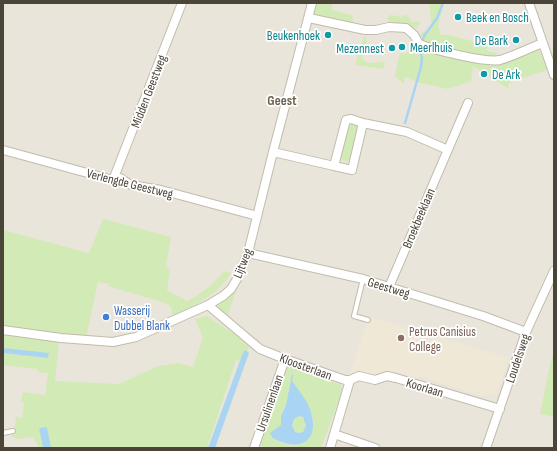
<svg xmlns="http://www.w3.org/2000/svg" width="557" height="451" font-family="'Sofia Sans Condensed',sans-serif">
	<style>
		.residential { fill: #eae5da }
		.education { fill: #efe8d6 }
		.green { fill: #d2eab5; fill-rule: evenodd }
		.water { fill: #a9d4f2; fill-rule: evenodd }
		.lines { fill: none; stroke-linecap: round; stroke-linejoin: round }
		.stream { stroke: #a9d4f2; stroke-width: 2.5 }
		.service-casing { stroke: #c2bbae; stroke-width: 6 }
		.minor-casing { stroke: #c2bbae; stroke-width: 10 }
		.service { stroke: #fff; stroke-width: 4 }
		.minor { stroke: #fff; stroke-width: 8 }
		.culture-dot { fill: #0f9aa8; stroke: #fff; stroke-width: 1.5 }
		.shop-dot { fill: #3f7fe0; stroke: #fff; stroke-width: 1.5 }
		.education-dot { fill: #8d6e63; stroke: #fff; stroke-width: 1.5 }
		.labels { text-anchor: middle; stroke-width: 3.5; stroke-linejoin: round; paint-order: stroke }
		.culture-label { font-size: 13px; fill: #0d838f; stroke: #fff; text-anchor: start }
		.street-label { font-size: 13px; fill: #4b4439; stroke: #fff }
		.shop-label { font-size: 13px; fill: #366cbe; stroke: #fff; text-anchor: start }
		.education-label { font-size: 13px; fill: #785e54; stroke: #fff; text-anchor: start }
		.neighbourhood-label { font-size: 14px; font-weight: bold; fill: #6e6250; stroke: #fff }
	</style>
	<rect width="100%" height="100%" fill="#f6f3ec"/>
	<path class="residential" d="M3,3h551v445h-551z"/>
	<path class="education" d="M369,317l140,41 -12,35 -16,3 -59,-20 -8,4 -25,-8 -18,4 -14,-4 -7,1z"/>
	<path class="green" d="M316,3h16v7l20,5 2,11 -41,-11z
		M429,3h15l-6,24 3,8h8l38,10v6l10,2 -5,6 -66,-15 -6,-10 12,-7z
		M390,15l9,1 1,2 4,-3h3l5,7 8,-1 -3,7 -5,1 -23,-7 -2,-4z
		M364,36l2,2 1,8 -5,12 5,5 18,-1 -1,7 -29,-4z
		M423,47l68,16 47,-15 9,22 -37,12 -2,4 1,3 -36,-23 -2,15 -23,8 -32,-7 -11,-6 -1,8 -9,-8 5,-23 5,1 5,-4 4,-1 3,3 3,7z
		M353,122l4,2 1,5 -8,30 -3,3 -8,-4 10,-35z
		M103,219l68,18 -5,29 4,4 -3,20 20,11c15,-7 26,-17 37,-30l7,2c-14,22 -35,32 -59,43 1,-9 -2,-11 -10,-14l-54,-16 1,-2 -11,-2 -12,55 -83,-11v-96l86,23z
		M238,285l-11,32 -15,-11 13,-7z
		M207,316l27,18 15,13 -1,4 -2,-1 -6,11 -4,-1 -29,88h-156l-4,-21 -8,1 4,20h-4l-6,-11 -16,2 -6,-4 3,-1 2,-17 6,1 2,-15h-3l2,-11 22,3 3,-22 -10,-1v-3l-35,-4v-12l45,5 1,-4 -46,-6v-14l56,7 -4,40 64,3 39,-18 21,-3 14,4 10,-29 -8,-19z
		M552,356l2,1v60l-14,-3z
		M289,366l52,19 1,6 -21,57h-54l-6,-2 -1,-3 26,-76zM293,375l-2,6c9,12 29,35 20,50 -2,5 -6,9 -9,13l-11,2 -16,-6 6,-15 1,-13 4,-7 4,-23z
		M299,416c7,2 8,10 4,16l-4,1 -4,-1 -3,-5 2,-8z"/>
	<path class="water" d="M3,348l46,5 -1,5 -45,-5z
		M246,350l3,3 -34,95h-7l33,-90 3,-7z
		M292,374l1,1 -1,6c7,10 18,22 20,35 5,23 -9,34 -30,26 -6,-2 -10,-3 -12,-9l11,-8v-9l5,-11zM299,416l4,1 3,9 -3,6 -4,1 -4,-1 -3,-6 2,-7z
		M47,427l4,21h-8l-4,-20z"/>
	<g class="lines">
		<path class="stream" d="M405,123l16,-56 1,-9 -3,-8 5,-14 13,-18 6,-15"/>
		<g class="service-casing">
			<path id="service" d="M363,279l-9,37 14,4
				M3,433l10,-2"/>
		</g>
		<g class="minor-casing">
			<path id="minor" d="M529,3l25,72
				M309,18l56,12h11l13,-3 17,1 8,7 5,9c15,6 67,19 81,16 14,-4 29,-12 43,-17
				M3,150l110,30 7,-2 11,7 30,5 96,26
				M273,152l61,14 12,-46 5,-1 12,4 44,9 41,18
				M334,166l18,4 11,-47
				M113,180l69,-177
				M248,253l115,26 120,37 43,16
				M389,287l79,-184
				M208,305l52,44 25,10 60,21h5l9,-4 16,4 12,-4 9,2 104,31
				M3,330l58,8 52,4 23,-5 72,-32 15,-9 8,-7 6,-10 11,-26 25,-101 39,-149
				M334,434l41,14
				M254,448l31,-89
				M330,448l20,-68
				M486,448l40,-116 28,-61"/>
		</g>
		<use href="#service" class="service"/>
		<use href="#minor" class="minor"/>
	</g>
	<g class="culture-dot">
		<circle cx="458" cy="17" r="4"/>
		<circle cx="328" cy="35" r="4"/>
		<circle cx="516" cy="40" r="4"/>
		<circle cx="402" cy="47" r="4"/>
		<circle cx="392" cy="48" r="4"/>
		<circle cx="484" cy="74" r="4"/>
	</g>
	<circle class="shop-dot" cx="106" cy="317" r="4"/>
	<circle class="education-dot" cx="401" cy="338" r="4"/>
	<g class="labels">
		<g class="culture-label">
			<text x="466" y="22">Beek en Bosch</text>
			<text x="320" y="40" text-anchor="end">Beukenhoek</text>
			<text x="508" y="45" text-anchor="end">De Bark</text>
			<text x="410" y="52">Meerlhuis</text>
			<text x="384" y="53" text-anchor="end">Mezennest</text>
			<text x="492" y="79">De Ark</text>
		</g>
		<g class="street-label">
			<text transform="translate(148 91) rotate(-69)" y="5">Midden Geestweg</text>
			<text transform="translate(130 183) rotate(14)" y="5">Verlengde Geestweg</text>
			<text transform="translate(418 218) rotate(-67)" y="5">Broekbeeklaan</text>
			<text transform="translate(242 263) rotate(-68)" y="5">Lijtweg</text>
			<text transform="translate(389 287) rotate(17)" y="5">Geestweg</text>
			<text transform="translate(517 358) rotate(-71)" y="5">Loudelsweg</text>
			<text transform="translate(306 366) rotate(20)" y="5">Kloosterlaan</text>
			<text transform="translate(425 387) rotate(17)" y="5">Koorlaan</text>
			<text transform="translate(269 403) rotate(-71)" y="5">Ursulinenlaan</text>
		</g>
		<g class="shop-label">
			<text x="114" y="315">Wasserij<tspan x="114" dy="15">Dubbel Blank</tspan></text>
		</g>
		<g class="education-label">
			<text x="409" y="336">Petrus Canisius<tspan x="409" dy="15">College</tspan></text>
		</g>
		<g class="neighbourhood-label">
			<text x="282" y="105">Geest</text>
		</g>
	</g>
	<rect width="557" height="451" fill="none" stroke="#4b4439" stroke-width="8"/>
</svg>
